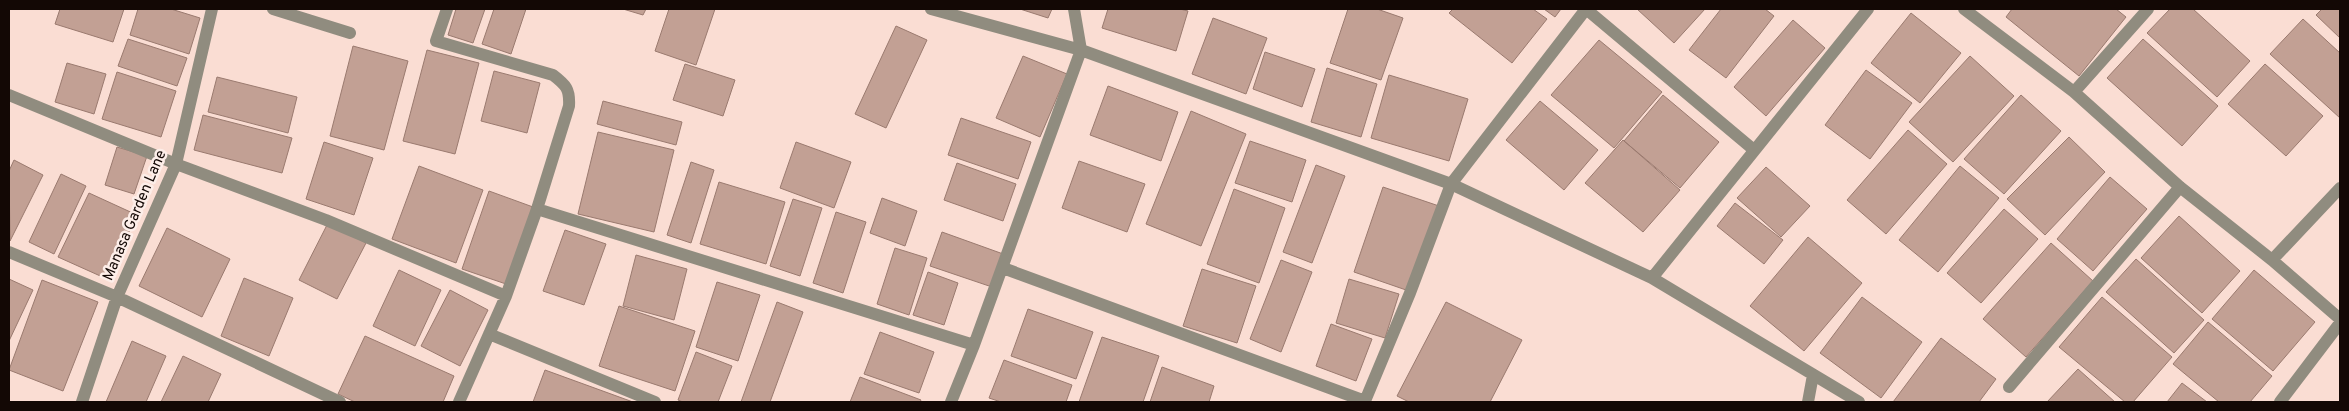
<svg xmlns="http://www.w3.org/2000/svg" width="2349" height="411" font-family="Overpass,sans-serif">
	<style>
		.building { fill: #c2a094; stroke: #9a7a6f }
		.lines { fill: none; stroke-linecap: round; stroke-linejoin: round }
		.minor { stroke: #908c7f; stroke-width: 12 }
		.labels { text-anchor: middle; stroke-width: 5; stroke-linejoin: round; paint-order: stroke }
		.street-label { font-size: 15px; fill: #130805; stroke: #fdeee9 }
	</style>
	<rect width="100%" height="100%" fill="#faddd3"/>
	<path class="building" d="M60,9h64l-11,33 -58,-18z
		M138,9h33l29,9 -11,36 -59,-19z
		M456,9h29l-12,34 -25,-8z
		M494,9h32l-15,45 -29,-10z
		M623,9h23l-3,6z
		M669,9h46l-19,56 -41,-14z
		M1020,9h32l-4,9z
		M1108,9h72l8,2 -12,40 -74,-23z
		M1348,9h29l26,9 -22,62 -51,-17z
		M1453,9h80l14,10 -35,44 -63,-50z
		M1544,9h17l-6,8z
		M1637,9h68l-31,34z
		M1721,9h44l9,7 -48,62 -37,-28z
		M2012,9h104l10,8 -47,59 -73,-59z
		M2170,9h23l57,52 -33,36 -70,-64z
		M2322,9h18v29l-24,-23z
		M1911,13l50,40 -41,50 -49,-40z
		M1213,18l54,20 -21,56 -54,-20z
		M2303,19l37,34v65l-70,-64z
		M1793,20l32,28 -59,68 -32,-29z
		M896,26l31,14 -41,88 -31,-14z
		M128,39l59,19 -10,28 -59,-20z
		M2143,39l75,67 -36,40 -75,-68z
		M1599,40l63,52 -48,56 -63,-53z
		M353,46l55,15 -24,89 -54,-14z
		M427,50l52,13 -24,91 -52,-13z
		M1265,52l50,17 -13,38 -49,-18z
		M1023,56l44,18 -27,63 -44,-19z
		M1970,56l44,40 -61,66 -44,-40z
		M67,63l39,11 -12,40 -39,-12z
		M685,64l50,16 -12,36 -50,-16z
		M2265,64l58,52 -37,40 -58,-52z
		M1327,68l50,16 -16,53 -50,-15z
		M1866,70l46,33 -42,56 -45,-34z
		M494,71l46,12 -13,50 -46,-12z
		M117,72l59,19 -15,46 -59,-18z
		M1389,75l79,24 -19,62 -78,-23z
		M217,77l80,20 -9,36 -80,-21z
		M1108,86l70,26 -17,49 -71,-26z
		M1663,95l56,47 -39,46 -56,-47z
		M2021,95l40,36 -57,63 -40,-35z
		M603,101l79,21 -6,23 -79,-21z
		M1540,101l58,49 -34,40 -58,-50z
		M1191,111l55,23 -45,112 -55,-22z
		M203,115l89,23 -10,35 -88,-23z
		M961,118l70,24 -13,37 -70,-24z
		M1908,130l39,34 -61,70 -39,-34z
		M598,132l76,18 -20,82 -76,-18z
		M2069,137l36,35 -60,63 -38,-36z
		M1623,140l57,50 -37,42 -58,-49z
		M1250,141l56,19 -14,42 -57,-19z
		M324,142l49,16 -19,57 -48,-16z
		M796,142l55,20 -17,46 -54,-20z
		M117,147l30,9 -13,38 -29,-9z
		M14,160l29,15 -33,66 -1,-70z
		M1079,161l66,23 -18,48 -65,-24z
		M691,162l23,8 -23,73 -24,-8z
		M957,163l59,21 -13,37 -59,-21z
		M1316,165l29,11 -33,87 -29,-11z
		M419,166l64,24 -27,73 -64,-24z
		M1960,166l39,32 -61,74 -39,-32z
		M1766,167l44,39 -29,31 -44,-39z
		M61,174l25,12 -32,68 -25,-12z
		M2110,177l37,32 -54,62 -36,-32z
		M719,182l66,20 -19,62 -66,-20z
		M1383,187l56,19 -30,85 -55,-19z
		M1234,189l51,19 -26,75 -52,-19z
		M489,191l44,16 -27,77 -44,-15z
		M89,193l48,22 -30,64 -49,-22z
		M882,198l35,13 -12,35 -35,-13z
		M793,199l29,9 -22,68 -30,-10z
		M1735,203l48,37 -19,24 -47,-38z
		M2004,209l34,30 -57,64 -34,-30z
		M836,212l30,10 -23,71 -30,-10z
		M2179,216l61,55 -38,42 -61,-55z
		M328,223l38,20 -29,56 -38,-19z
		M167,228l63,31 -28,58 -63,-31z
		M565,230l41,14 -22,61 -41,-14z
		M942,232l64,23 -11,33 -65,-22z
		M1808,237l54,46 -58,68 -54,-45z
		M2051,243l42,38 -67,76 -43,-38z
		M895,248l32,10 -18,57 -32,-11z
		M636,255l51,14 -13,51 -51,-14z
		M2136,259l68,61 -30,33 -68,-61z
		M1281,260l31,12 -31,80 -31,-13z
		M1202,269l54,17 -19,57 -54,-17z
		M399,270l42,20 -26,56 -42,-20z
		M2254,270l61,52 -42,49 -61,-52z
		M928,272l30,11 -14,42 -31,-10z
		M244,278l49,20 -24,58 -48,-20z
		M9,279l24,11 -24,51z
		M1349,279l50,15 -14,44 -49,-15z
		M42,280l56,22 -35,89 -54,-21z
		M717,282l43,13 -22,66 -42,-14z
		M450,290l38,20 -28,56 -39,-20z
		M1862,297l60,45 -41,56 -61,-45z
		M2102,297l70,60 -39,45h-8l-66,-55z
		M777,302l26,10 -33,90h-29z
		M1446,302l76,38 -32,62h-81l-12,-6z
		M619,306l76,25 -20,60 -76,-25z
		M1028,309l65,23 -17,47 -65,-23z
		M2208,322l64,54 -22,26h-31l-46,-38z
		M1331,324l41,15 -16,42 -40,-15z
		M880,332l54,20 -15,41 -55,-19z
		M365,336l89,40 -11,26h-88l-17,-8z
		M1102,337l57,19 -16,46h-64z
		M1941,338l55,41 -17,23h-86z
		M132,341l34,15 -20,46h-40z
		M696,352l36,14 -14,36h-35l-5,-2z
		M183,356l38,18 -13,28h-47z
		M1004,360l68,25 -6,17h-65l-12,-4z
		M1162,367l52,19 -5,16h-59z
		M2078,369l37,33h-68z
		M545,370l88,32h-100z
		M860,377l61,23 -1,2h-70z
		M2182,383l25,19h-40z"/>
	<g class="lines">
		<path class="minor" d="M273,9l77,24
			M447,9l-11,32 117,34c13,10 17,14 16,31l-32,103 -31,87 -47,106
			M931,9l150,41 -7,-41
			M1586,9l168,141
			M1964,9l110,83 106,95 92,73 68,59
			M2074,92l74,-83
			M9,95l167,69 150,56 180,76
			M537,209l437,136
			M9,252l108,45 223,105
			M2272,260l68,-72
			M1003,268l362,133 45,-108 41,-109 201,94 216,-269
			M1652,278l207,124
			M489,334l166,68
			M2009,387l171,-200
			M82,402l35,-105 59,-133 36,-155
			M951,402l23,-57 107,-295 370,134 135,-175
			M1808,402l5,-27
			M2280,402l60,-79"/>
	</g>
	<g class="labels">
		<g class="street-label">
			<text transform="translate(134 215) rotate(-67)" y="5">Manasa Garden Lane</text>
		</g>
	</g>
	<rect width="2349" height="411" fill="none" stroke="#130805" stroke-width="20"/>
</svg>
